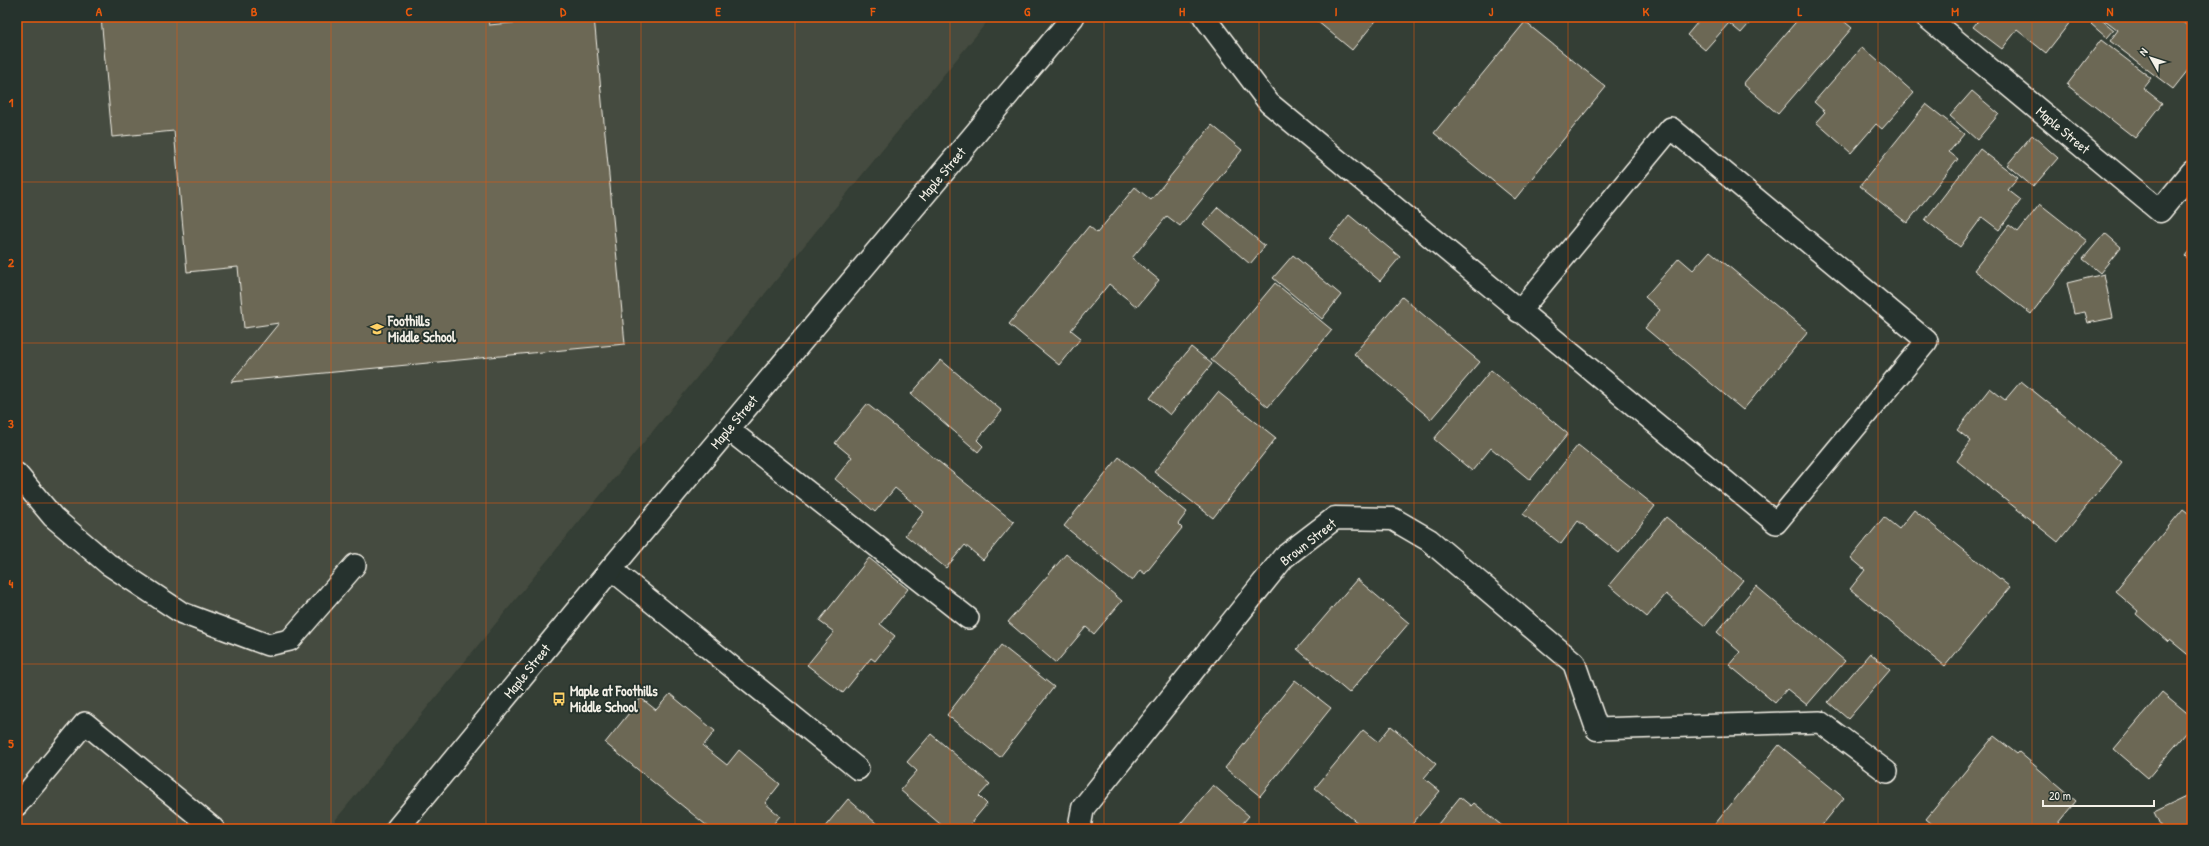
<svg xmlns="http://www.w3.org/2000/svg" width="2209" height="846" font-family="'Patrick Hand',sans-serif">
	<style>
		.built { fill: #454b3f }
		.building { fill: #6c6855; stroke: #f4f1e8 }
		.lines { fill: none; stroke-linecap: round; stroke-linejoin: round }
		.service-casing { stroke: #f4f1e8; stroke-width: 24 }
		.minor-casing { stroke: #f4f1e8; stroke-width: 25 }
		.tertiary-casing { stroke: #f4f1e8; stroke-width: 25 }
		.service { stroke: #26332d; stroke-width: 21 }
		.minor { stroke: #26332d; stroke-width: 22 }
		.tertiary { stroke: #26332d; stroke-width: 22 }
		.grid { fill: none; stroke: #e8590c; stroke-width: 1; stroke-opacity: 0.55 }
		.labels { text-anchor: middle; stroke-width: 4; stroke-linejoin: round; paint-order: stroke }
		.street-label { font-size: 14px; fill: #f4f1e8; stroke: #26332d }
		.poi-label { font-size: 14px; font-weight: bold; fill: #f4f1e8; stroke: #26332d; text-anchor: start }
		.neatline { fill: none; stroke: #e8590c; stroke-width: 1.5 }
		.grid-label { font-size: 13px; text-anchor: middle; font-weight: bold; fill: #e8590c }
	</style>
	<rect width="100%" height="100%" fill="#343e35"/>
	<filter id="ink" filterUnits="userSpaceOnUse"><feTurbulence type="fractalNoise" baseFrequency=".025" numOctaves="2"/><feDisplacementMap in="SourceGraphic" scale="8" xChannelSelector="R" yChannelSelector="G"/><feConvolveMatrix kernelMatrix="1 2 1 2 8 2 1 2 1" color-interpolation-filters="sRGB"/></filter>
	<g filter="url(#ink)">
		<path class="built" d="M17,17h974l-663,812h-311z"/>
		<path class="building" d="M101,17h387l1,8 44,-4 3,-4h58l31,327 -394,38 48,-59 -35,5 -6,-61 -51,5 -13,-141 -62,6z
			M1312,17h67l-27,33z
			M1702,17h53l-14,16 -12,-10 -24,27 -18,-15z
			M1800,17h39l13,11 -74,86 -35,-30z
			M1981,17h93l-28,36 -29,-23 -15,19 -29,-22z
			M2098,17l16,13 -7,8 -16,-14z
			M2101,17h75l16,12v36l-19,24 -63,-48 8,-11z
			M1525,22l81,65 -91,112 -81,-66z
			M2101,40l50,38 -8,10 19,15 -27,35 -68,-53z
			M1862,47l52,46 -32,36 -6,-5 -25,29 -35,-31 9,-10 -11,-10z
			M1972,91l27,23 -22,26 -27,-24z
			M1926,104l38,30 -15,18 9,7 -51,64 -47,-37z
			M1212,125l30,25 -62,76 -13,-10 -35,42 27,22 -22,27 -28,-23 -38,46 10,8 -22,27 -50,-41 80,-98 8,7 38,-46 16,13z
			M2032,135l26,23 -25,29 -26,-22z
			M1980,149l38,29 -10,12 13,10 -22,30 -17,-13 -22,30 -35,-27z
			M2040,204l47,37 -56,73 -57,-44 35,-45 9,7z
			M1218,207l47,39 -15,18 -47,-40z
			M1349,215l51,42 -20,24 -50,-42z
			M2105,233l16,14 -21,26 -17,-14z
			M2192,247v15l-7,-6z
			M1710,251l98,81 -65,78 -98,-82 15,-18 -15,-13 34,-39 14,12z
			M1293,255l48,40 -19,24 -49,-41z
			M2104,274l9,44 -25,5 -3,-11 -11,2 -7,-31z
			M1275,283l57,47 -64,77 -57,-47z
			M1402,297l78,65 -49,57 -77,-65z
			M1191,347l21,17 -42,51 -20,-17z
			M941,360l61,51 -25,29 6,6 -5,6 -67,-58z
			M1491,370l77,64 -38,46 -39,-32 -19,23 -38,-32z
			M2021,381l101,81 -64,80 -101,-81 14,-20 -14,-11 33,-42 15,12z
			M1218,392l58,46 -63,80 -59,-46z
			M867,404l147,118 -31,38 -18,-15 -19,23 -41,-33 19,-23 -29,-24 -20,24 -40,-33 17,-22 -17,-14z
			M1578,445l77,61 -36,47 -41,-32 -17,23 -38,-30z
			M1119,457l68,55 -9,12 4,4 -37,46 -5,-4 -8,11 -68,-55z
			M2183,509l9,7v142l-22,-18 -2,2 -32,-28 2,-3 -23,-20z
			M1914,510l96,77 -65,79 -95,-77 15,-19 -14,-12 33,-41 15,12z
			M1666,517l77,63 -38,46 -39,-32 -19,23 -38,-32z
			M1066,554l56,47 -28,33 -8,-7 -30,36 -48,-41z
			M869,558l39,31 -28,35 15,12 -20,25 -4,-3 -28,35 -36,-28 27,-33 -15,-11z
			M1357,579l52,44 -60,70 -52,-44z
			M1756,586l89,75 -38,44 -20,-16 -12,14 -46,-38 11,-13 -23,-20z
			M1001,645l53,42 -54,70 -53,-42z
			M1870,653l20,17 -42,49 -20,-17z
			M1295,680l36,28 -71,88 -35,-28z
			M2162,692l30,25v9l-44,52 -34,-29z
			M670,694l45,37 -12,15 24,19 12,-15 41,34 -15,19 15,13 -11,13h-58l-106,-86 36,-45 15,12z
			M1391,726l45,38 -12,14 16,13 -32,38h-43l-50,-41 48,-58 15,12z
			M931,734l59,50 -11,12 8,8 -21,25h-20l-46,-39 17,-19 -10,-9z
			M1994,736l23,18 2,-2 57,49 -23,28h-115l-12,-10z
			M1779,745l65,53 -25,31h-108z
			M1213,785l36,31 -11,13h-62z
			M2192,794v35h-30l-8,-17z
			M1460,797l11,9 3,-3 32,26h-72z
			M848,799l35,30h-60z"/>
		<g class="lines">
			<g class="service-casing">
				<path id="service" d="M1204,17l65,86 507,420 151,-182 -256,-213 -152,184
					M728,429l240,189
					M17,474l36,43 55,47 74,49 86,32 22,-5 65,-75
					M611,569l247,200
					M1597,729l223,-7 67,50
					M17,805l68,-82 129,106"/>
			</g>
			<g class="minor-casing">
				<path id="minor" d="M1927,17l233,194 32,-39
					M1079,829l4,-21 201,-251 51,-39 58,1 36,21 145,123 23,66"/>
			</g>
			<g class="tertiary-casing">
				<path id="tertiary" d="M397,829l214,-260 462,-552"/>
			</g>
			<use href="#service" class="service"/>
			<use href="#minor" class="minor"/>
			<use href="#tertiary" class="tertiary"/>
		</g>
	</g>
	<path class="grid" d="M177,17v812M331,17v812M486,17v812M641,17v812M795,17v812M950,17v812M1104,17v812M1259,17v812M1414,17v812M1568,17v812M1723,17v812M1878,17v812M2032,17v812M17,182h2175M17,343h2175M17,503h2175M17,664h2175"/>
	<defs>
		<g id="school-bare" transform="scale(1.08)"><path d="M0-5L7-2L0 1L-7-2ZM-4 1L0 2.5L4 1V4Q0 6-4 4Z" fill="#ffd166" stroke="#26332d" stroke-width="2.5" paint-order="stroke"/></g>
		<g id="bus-bare" transform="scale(1.08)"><path d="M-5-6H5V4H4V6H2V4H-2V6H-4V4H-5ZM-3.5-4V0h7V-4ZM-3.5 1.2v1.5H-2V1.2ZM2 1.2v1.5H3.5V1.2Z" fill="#ffd166" stroke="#26332d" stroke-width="2.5" paint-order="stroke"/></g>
	</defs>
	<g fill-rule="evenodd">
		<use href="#school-bare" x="377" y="329"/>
		<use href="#bus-bare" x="559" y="699"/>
	</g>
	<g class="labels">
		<g class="street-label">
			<text transform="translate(2063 130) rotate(40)" y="5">Maple Street</text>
			<text transform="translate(942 174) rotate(-50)" y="5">Maple Street</text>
			<text transform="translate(734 422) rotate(-50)" y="5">Maple Street</text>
			<text transform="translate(1308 542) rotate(-38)" y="5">Brown Street</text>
			<text transform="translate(527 671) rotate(-51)" y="5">Maple Street</text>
		</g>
		<g class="poi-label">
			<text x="388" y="326">Foothills<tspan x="388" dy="16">Middle School</tspan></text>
			<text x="570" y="696">Maple at Foothills<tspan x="570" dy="16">Middle School</tspan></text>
		</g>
	</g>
	<rect width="2209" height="846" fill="none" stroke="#26332d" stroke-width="44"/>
	<g transform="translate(2151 58) rotate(309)" stroke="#26332d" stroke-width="3" paint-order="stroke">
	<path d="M0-3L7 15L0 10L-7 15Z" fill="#f4f1e8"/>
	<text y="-6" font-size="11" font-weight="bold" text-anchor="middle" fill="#f4f1e8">N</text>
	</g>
	<path d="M2043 800v6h111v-6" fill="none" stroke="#f4f1e8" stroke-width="2"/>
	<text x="2049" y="800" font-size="12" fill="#f4f1e8" stroke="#26332d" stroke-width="3" paint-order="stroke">20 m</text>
	<rect x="22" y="22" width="2165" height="802" class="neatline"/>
	<g class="grid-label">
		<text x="99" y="16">A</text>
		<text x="254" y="16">B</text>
		<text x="409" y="16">C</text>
		<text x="563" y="16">D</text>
		<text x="718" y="16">E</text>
		<text x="873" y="16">F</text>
		<text x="1027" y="16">G</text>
		<text x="1182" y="16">H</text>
		<text x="1336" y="16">I</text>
		<text x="1491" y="16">J</text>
		<text x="1646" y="16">K</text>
		<text x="1800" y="16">L</text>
		<text x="1955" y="16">M</text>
		<text x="2110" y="16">N</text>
		<text x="11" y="107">1</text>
		<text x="11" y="267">2</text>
		<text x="11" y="428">3</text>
		<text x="11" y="588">4</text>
		<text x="11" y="748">5</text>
	</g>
</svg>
